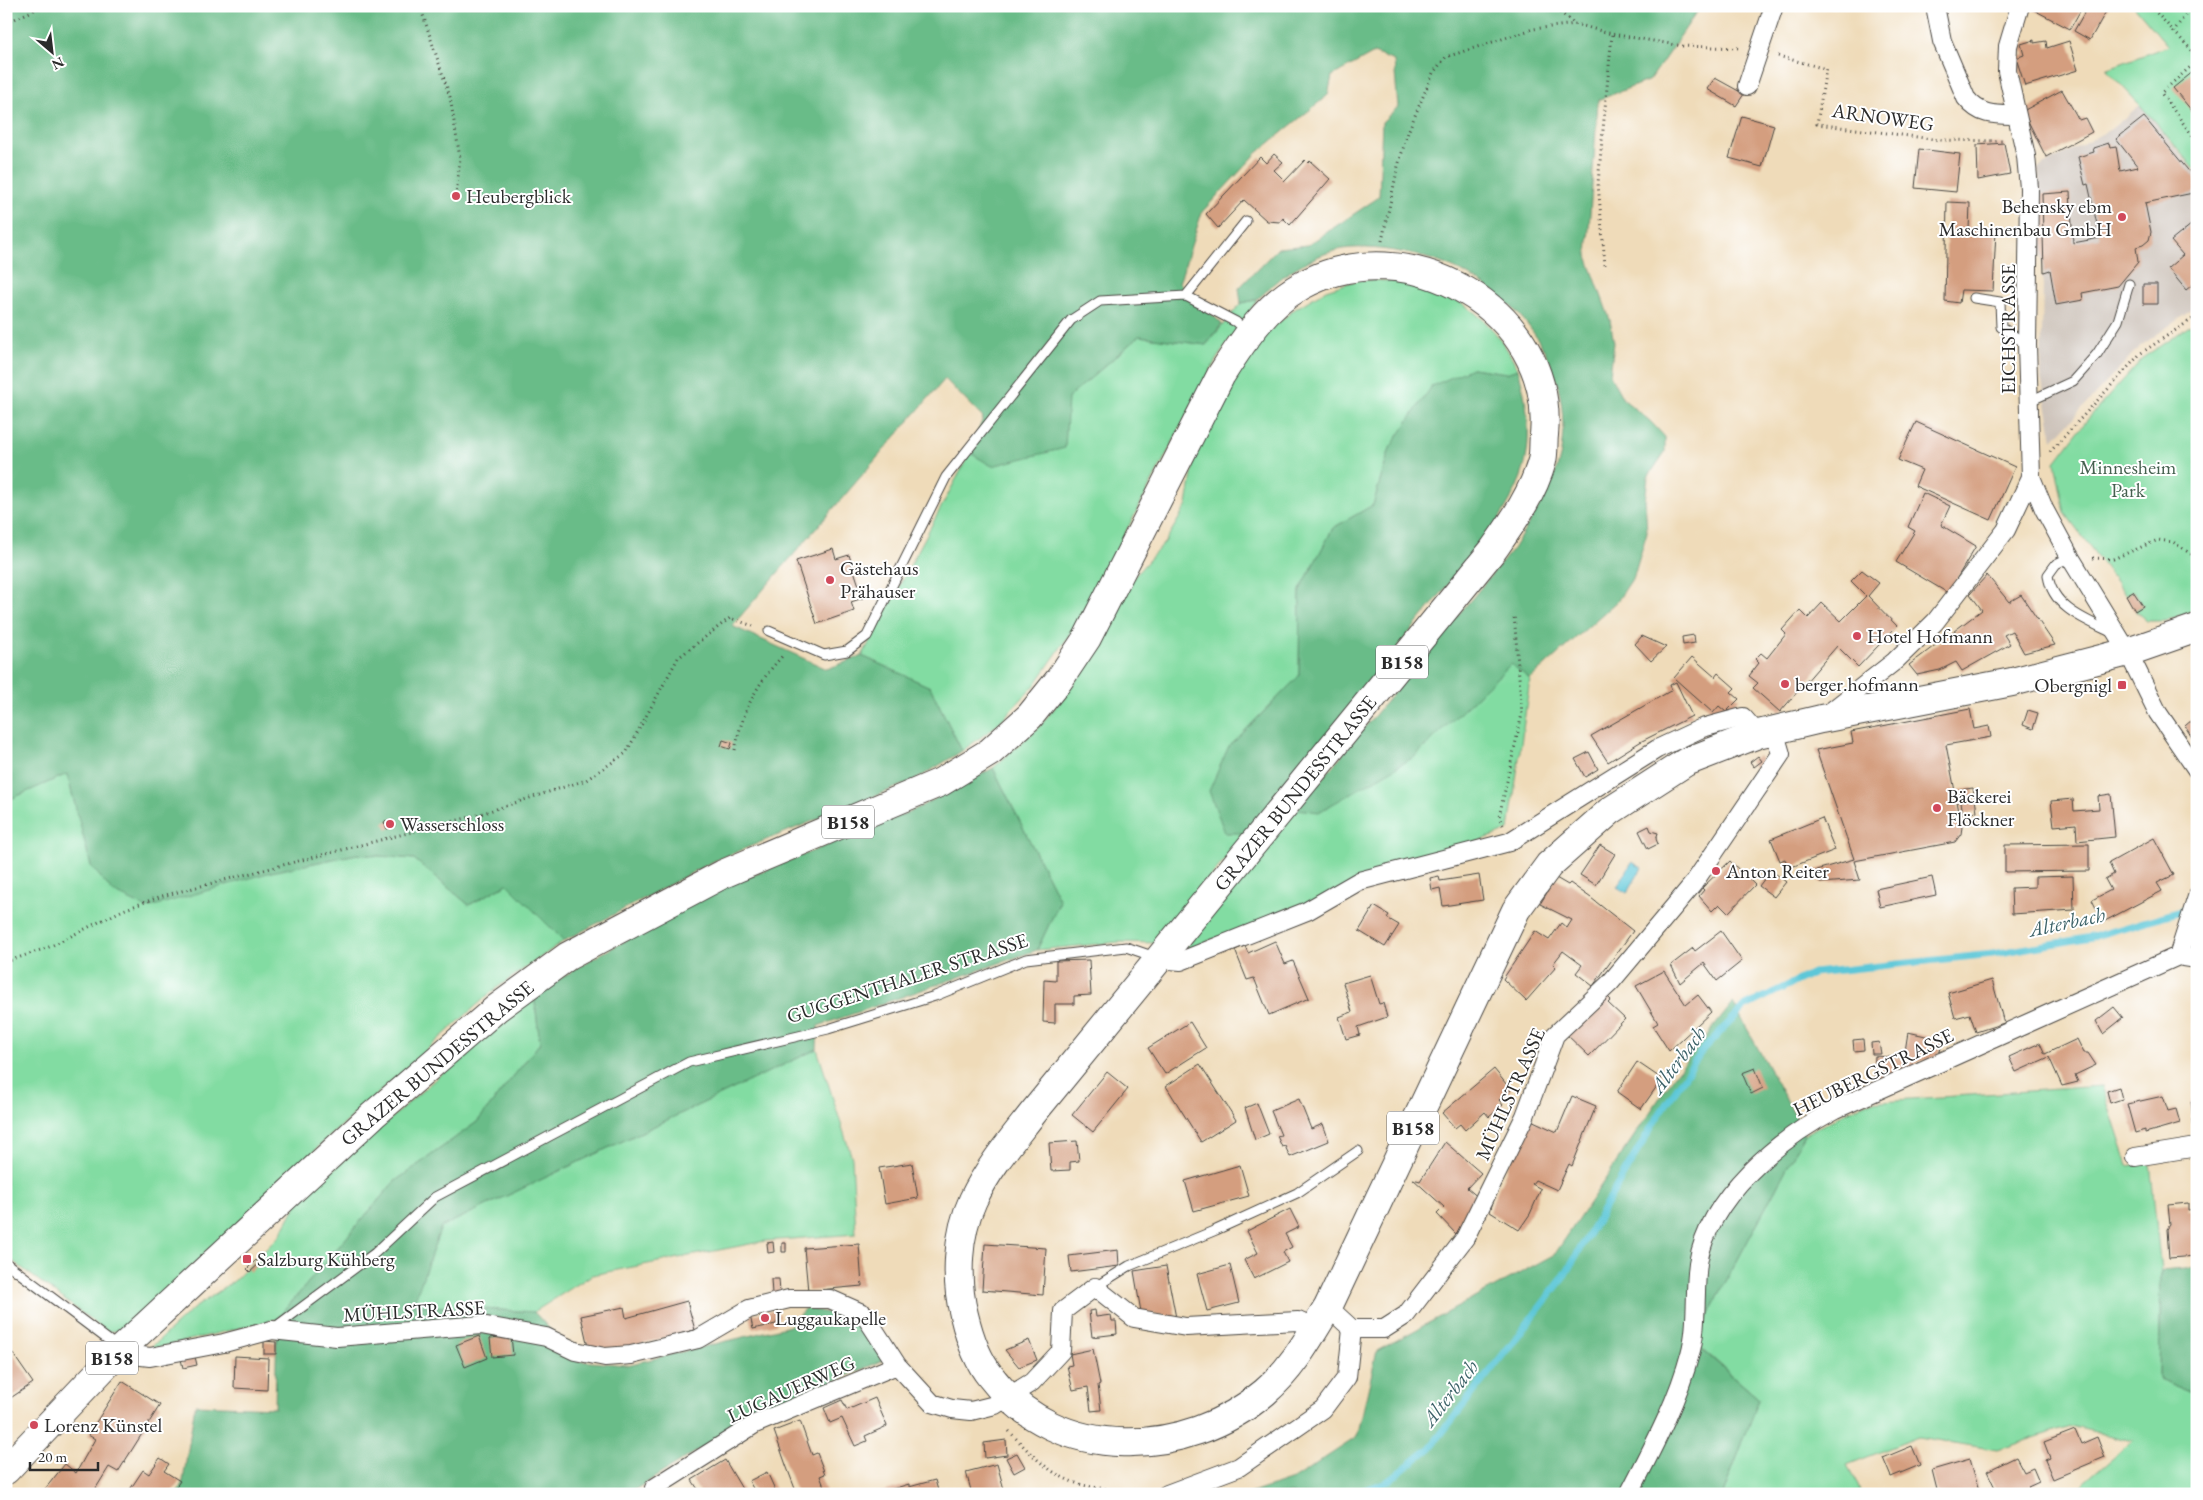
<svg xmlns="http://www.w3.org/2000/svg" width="2203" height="1500" font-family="'EB Garamond',serif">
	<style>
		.industrial { fill: #ccc2b9 }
		.green { fill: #82dca2; stroke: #568466 }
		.forest { fill: #69bc88; stroke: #4a745a }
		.water { fill: #5dc7d8; stroke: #447982 }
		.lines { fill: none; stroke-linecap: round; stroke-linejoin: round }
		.stream { stroke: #5dc7d8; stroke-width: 7 }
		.building { fill: #d49e7f }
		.lane-casing { stroke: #484540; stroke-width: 11 }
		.street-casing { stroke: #484540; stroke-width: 20 }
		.primary-casing { stroke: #484540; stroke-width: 30 }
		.path { stroke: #484540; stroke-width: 3; stroke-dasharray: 1 4; stroke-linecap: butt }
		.lane { stroke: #fff; stroke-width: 9 }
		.street { stroke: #fff; stroke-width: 18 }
		.primary { stroke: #fff; stroke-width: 28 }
		.poi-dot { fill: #d1495b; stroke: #fff; stroke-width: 2 }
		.labels { text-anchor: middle; stroke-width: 4; stroke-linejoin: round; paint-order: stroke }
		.shield { fill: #fff; stroke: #6b6b6b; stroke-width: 1 }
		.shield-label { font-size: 19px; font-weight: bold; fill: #2b2b2b }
		.street-label { font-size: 20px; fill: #2b2b2b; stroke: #fff }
		.poi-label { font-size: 20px; fill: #2b2b2b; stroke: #fff; text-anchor: start }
		.park-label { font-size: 20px; fill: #45604f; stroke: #fff }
		.water-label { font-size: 21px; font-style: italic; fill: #3c6268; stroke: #fff }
	</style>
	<rect width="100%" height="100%" fill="#fff"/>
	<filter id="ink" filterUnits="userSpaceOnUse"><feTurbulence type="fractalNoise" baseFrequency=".02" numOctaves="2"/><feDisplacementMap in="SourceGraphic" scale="10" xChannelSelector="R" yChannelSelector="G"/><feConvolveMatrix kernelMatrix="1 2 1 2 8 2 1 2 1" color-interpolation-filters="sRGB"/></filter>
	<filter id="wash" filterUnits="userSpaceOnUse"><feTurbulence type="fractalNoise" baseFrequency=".0096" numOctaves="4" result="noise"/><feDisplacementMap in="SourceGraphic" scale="20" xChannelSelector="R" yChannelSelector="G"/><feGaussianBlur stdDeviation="1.12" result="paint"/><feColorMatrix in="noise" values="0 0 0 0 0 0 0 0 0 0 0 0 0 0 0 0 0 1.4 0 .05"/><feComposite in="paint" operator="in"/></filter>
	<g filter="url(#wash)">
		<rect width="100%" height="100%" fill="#efdbb9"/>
		<path class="industrial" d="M2140,105l57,69v132l-58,41 -86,93 -12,-63 2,-91 -5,-118 73,-39z"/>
		<path class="green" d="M2134,6h63v165l-57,-66 -34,-36 62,-23z
			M1358,280c73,-1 126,20 160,89l-12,4 -34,-5 -82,80 -17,57 -40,23 -33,63 -1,85 -71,72 19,85 -92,110 -36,-1 -82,8 23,-49 -67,-133 47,-42 35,-44 32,-54 24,-48 34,-38 22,-37 9,-55 47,-89 24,-29 28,-23 31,-19z
			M1257,300l-41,60 -137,261 -45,65 -38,40 -34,25 -32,-64 -68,-31 108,-203 98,-55 71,-62 67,9 35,-42z
			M2197,321v288l-32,12h-18l-12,-10 8,-5 -9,-15 -8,4 -61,-82 -10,-51 32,-42 57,-63z
			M1511,663l19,16 -21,151 -325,120 113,-141 117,-52z
			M67,774l24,92 180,6 86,-18 57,5 55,46 38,-21 57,57 -69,48 -165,147 -207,195h-17l-96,-72 -4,2v-460z
			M534,995l6,48 -63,79 -83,60 -117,137 -129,31 45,-41 41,-28 46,-46 19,-35 160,-142z
			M817,1049l35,109 4,76 -91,7 -173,34 -58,37 -122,-7 29,-78z
			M2102,1086l26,80 22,-4 11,109 -2,108 38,16v99h-126l62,-53 -63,-15 -73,24 -79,-13 -71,28 16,29h-140l36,-95 -60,-53 1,-16 105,-196 62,-32z"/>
		<path class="forest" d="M6,6h1695l-51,74 -52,20 -11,156 23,64 4,23 -4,32 13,24 27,22 15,16v15l-17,25 -3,23 2,32 -13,44 -16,24 -88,79 -19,-15 -97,93 -95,55 -22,-3 216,-260c18,-30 43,-63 48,-98 15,-101 -61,-180 -155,-198 -21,-4 -43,-7 -64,-4 -21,4 -44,16 -61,29 -19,13 -14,21 -40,25l-2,-15 39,-40 30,-3 71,-48 3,-75 16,-15 -4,-46 -20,-8 -42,23 -4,19 -71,58 -55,59 -23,71 43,41 -16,21 -67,-9 -71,62 -3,50 -73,18 -22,-13 13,-35 -38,-39 -213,247 95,43 35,-13 68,31 32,64 -45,28 -203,82 -150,80 -57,-57 -38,21 -55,-46 -57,-5 -86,18 -124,36 -34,-16 -22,-26 -24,-92 -61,27z
			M1472,368l34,5 12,-4c9,30 15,71 5,102 -7,22 -20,41 -32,61l-244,301h-22l-16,-42 19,-43 71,-72 1,-86 33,-62 40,-23 17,-57 42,-62z
			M993,768l67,133 -23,49 -219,76 -1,23 -376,178 -28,78 121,7 45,49 48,4 163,-39 15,-18 48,10 33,41 -136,59 -122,76h-451l6,-13 12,-76 80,3 2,-89 117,-137 83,-60 63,-79 -6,-48 56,-35 132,-72 192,-78z
			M1733,1003l72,131 -105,196 -1,17 60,52 -36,95h-474l44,-15 64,-42 20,-86 178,-97 120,-179z
			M2197,1268v127l-38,-16 2,-108z"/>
		<path class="water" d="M1632,862l10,6 -15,25 -10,-6z"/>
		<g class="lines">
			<path class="stream" d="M1354,1494l33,-12 43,-34 133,-170 92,-157 46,-69 43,-45 69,-34 180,-19 99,-17 99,-29"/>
		</g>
		<g id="blocks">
			<path class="building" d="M2036,6h47l-13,23 -36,-19z
				M2088,6h21l-19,34 -16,-9z
				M2034,40v3l12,-2 1,7 22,-7 9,29 -53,16 -9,-28 8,-3 -3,-11z
				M2194,71l3,1v45l-24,-29z
				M1715,78l29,16 -8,12 -29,-17z
				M2062,90l17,30 6,-2 7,14 -46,25 -23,-46z
				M1742,116l32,9 -12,42 -33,-9z
				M2144,117l53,64v9l-4,3 -48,10 6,29 -2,8 -6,5 -7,2 2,15 -20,24 -36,7 1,7 -27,5 -6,-35 -6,2 -2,-78 28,-2 3,51 27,-5 -12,-54 -3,1 -7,-28 16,-5 -1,-4 16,-5 1,4 6,-1 4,25 18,-4 -22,-28z
				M2004,143l6,31 -32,6 -1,-35z
				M1919,149l41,5 -4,38 -41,-4z
				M1274,154l9,8 -9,8 11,11 20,-21 3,3 2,-2 20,18 -40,46 -7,-7 -3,4 -13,-1 -23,-21 -26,28 -12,-14 54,-57 6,6z
				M1947,202l23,1 -1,27 27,1 -3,60 -32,-1 -2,13 -14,-2z
				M2197,220v61l-11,9 -18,-22 15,-13 -12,-14z
				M2143,284h14v20h-14z
				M1916,422l99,45 -24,53 -76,-34 7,-16 -24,-10z
				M1923,493l27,13 -9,19 35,21 -28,47 -52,-31 19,-31 -7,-4z
				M833,549l3,10 13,-4 14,43 -12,4 3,9 -37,13 -21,-63z
				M1862,570l17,13 -11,13 29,30 -39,41 -21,-21 -57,66 -27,-24 5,-5 -9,-7 10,-13 -4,-4 6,-6 6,5 19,-24 -4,-4 18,-20 8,8 14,-15 19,18 25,-25 -15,-15z
				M1987,575l22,27 12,-7 34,50 -31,8 -12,-22 -8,4 6,9 -48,27 -6,-9 -16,8 -23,5 -8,-10 73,-55 -12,-16z
				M2133,591l10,15 -8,5 -9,-16z
				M1694,635l1,8 -12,2 -1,-8z
				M1642,636l24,11 -15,14 -16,-17z
				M1692,657l23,20 3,-4 17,15 -4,4 8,7 -13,13 -7,-6 -6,7 -39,-35z
				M1676,682l16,34 -52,26 -32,20 -17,-26 81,-46 -2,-5z
				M1970,709l4,20 15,-3 2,11 -45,8 16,82 -1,7 -6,8 -101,19 6,19 -40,3 -4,-13 38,-11 -38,-109 37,-7 -2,-11z
				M2028,710l10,3 -5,16 -10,-4z
				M2193,719l4,5v22l-12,-20z
				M723,740l9,3 -2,6 -9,-3z
				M1589,752l9,17 -13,8 -10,-18z
				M1758,756l4,5 -8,6 -4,-5z
				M1973,788l4,23 -14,3 -4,-24z
				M2111,794l4,43 -38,4 -1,-17 -22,2 -3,-25 22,-2 1,12 25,-2 -1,-13z
				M1822,818l13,32 -46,18 -4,-9 -5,2 -9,-22z
				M393,820l2,6 -8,3 -3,-7z
				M1649,826l2,5 7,2 -2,6 2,5 -10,5 -9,-18z
				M2154,838l20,37 -17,8 5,8 -59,31 -11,-22 19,-10 -6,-11 9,-5 -5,-11z
				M2089,844v27l-84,1v-27z
				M1600,845l15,9 -19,31 -16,-10z
				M1730,861l25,24 -27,28 -9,-9 -7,7 -13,-15 5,-6 -2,-2z
				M1771,870l15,12 -12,15 -15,-11z
				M1479,875l4,25 -40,6 -3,-18 -8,2 -2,-12 9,-2 1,5z
				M2073,876l1,34 -62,4 -1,-26 24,-1v-10z
				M1932,877l4,18 -56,12 -4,-18z
				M1556,878l12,7 2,-2 21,15 42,33 -40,55 -17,-13 6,-8 -19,-14 -10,13 3,3 -30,34 -23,-22 32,-48 14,9 12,-17 6,5 5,-8 -32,-16z
				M1374,906l15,9 -2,3 12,7 -14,22 -26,-16z
				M1721,931l21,30 -25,20 -13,-18 -24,20 -9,-18 22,-17 2,3z
				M1275,941l10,23 8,-3 16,37 -40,17 -15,-37 -7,2 -12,-30 10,-4 3,7z
				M1089,960l2,35 -17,1v8h-19v19l-12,-1 1,-42 12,1v-20z
				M1664,971l22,34 12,-10 13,17 -42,39 -16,-25 5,-3 -22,-37z
				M1370,975l9,29 4,-1 4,14 -29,10 2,8 -14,4 -7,-22 13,-5 -9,-29z
				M1992,980l12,43 -28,9 -6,-18 -15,4 -7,-25z
				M1604,993l7,7 -3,3 17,16 -36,37 -24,-23z
				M2114,1007l9,11 -20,16 -7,-13z
				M1190,1022l16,26 -41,26 -17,-26z
				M1908,1032l35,8 -5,19 -21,3 -1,7 -32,7 -1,4h-9l1,-24 29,2z
				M1863,1039l1,11 -10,1 -1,-11z
				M2077,1039l7,14h4l8,12 -21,10 3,7 -16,4 -13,-29 -33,15 -7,-15 31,-14 5,11z
				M1879,1042l2,12h-9l-1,-11z
				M1637,1062l25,17 -21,30 -24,-17z
				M1200,1064l36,56 -35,22 -35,-56z
				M1755,1068l8,20 -12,6 -9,-21z
				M1494,1069l17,21 -12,10 4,5 -14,12 -4,-5 -20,18 -5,-6 -5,4 -13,-15z
				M1107,1072l21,17 -35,43 -21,-17z
				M2119,1087l3,12 -12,4 -3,-12z
				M1572,1096l24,10 -24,60 -3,-2 -12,26 -22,-10 -3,4 9,5 -11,25 -11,16 -29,-18 4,-14 35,-79 28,13z
				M2163,1096l5,15 8,-2 4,14 -35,10v-3l-10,3 -8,-29z
				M1299,1099l12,30 12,-5 6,17 -39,16 -5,-11 -3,1 -5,-11 4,-1 -10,-24z
				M2197,1100v42h-2l-4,-41z
				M1257,1103l12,31 -14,6 -10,-32z
				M1077,1141l2,20 -9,1v8l-19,1 -2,-28z
				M1445,1142l36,31 -14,15 12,10 -23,36 -19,-20 7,-7 -31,-28 7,2z
				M912,1163l6,35 -33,6 -6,-36z
				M1240,1165l9,31 -55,15 -9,-30z
				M2188,1203v7l9,-1v47l-28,2 -2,-29 3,-4 -2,-20z
				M1290,1209l9,18 -14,7 7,13 -9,5 5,10 -34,17 -10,-19 14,-7 -11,-22z
				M773,1242l1,10 -6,1 -1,-10z
				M782,1243h4v9h-4z
				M859,1244l3,42 -54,5 -4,-43z
				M985,1244l61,4 -3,47 -61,-5z
				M1118,1250l1,16 -48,6 -2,-16z
				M256,1260l4,3 -10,9 -3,-3z
				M1230,1265l9,38 -32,8 -10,-37z
				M1166,1266l10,52 -35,-6 -7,-41z
				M771,1279h8l1,14 -8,1z
				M687,1301l8,29 -82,21 -25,-4 -7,-31 43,-9 2,11z
				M773,1310l7,5 -4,9 -23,5 -3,-14z
				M1095,1310l1,7 15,-2 1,6h4l1,13 -25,3 -3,-26z
				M479,1336l8,22 -22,9 -9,-22z
				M511,1336l2,19 -21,2 -2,-19z
				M1029,1340l8,20 -18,7 -14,-17z
				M264,1341l12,1v12h-12z
				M6,1344l27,39 -27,18z
				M1093,1349l7,35 -2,1 3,25 -10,1 -3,-24 -15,3 -6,-24 5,-1 -2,-11z
				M235,1356l33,2 -1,32 -33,-2z
				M195,1357l2,8 -14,3 -2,-9z
				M122,1381l38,24 -42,67 -9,-5 -13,21 6,6h-61l24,-30 11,9 19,-34 -7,-4z
				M875,1398l12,28 -22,10 2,5 -12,5 -13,-28 -12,5 -6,-15 18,-8 5,10z
				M800,1421l12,34 5,-2 8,21 -5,2 7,18h-30l-11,-29 -12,-34z
				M2075,1430l6,14 16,-7 8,20 -52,22 -8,-19 5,-2 -6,-16z
				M1006,1440l1,15 -22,3 -1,-15z
				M1912,1446l8,19 -29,12 -8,-19z
				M1017,1453l8,14 -11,6 -8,-15z
				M2016,1457l8,15 9,-4 6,14 -11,5 3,7h-33l-11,-23z
				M160,1458l9,6 -5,7 16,10 -9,13h-44l16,-24 6,4z
				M1970,1459l10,35h-42l-6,-24z
				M725,1460l20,34h-44l-9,-14z
				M997,1464l8,29 -33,1 -6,-22z
				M767,1472l10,22 -17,-2 -4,2 -7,-13z
				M935,1480l4,14h-63l33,-10v3z"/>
		</g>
	</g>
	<g filter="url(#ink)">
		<use href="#blocks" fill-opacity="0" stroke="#484540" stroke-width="1"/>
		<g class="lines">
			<g class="lane-casing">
				<path id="lane" d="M1186,296l60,-75
					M1974,298l26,4 1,25 25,17
					M2030,401l43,-20 24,-27 21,-33 11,-37
					M2070,557l-14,7 -8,11c4,33 38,45 65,58
					M769,631l55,24 23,-4 20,-15 79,-159 125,-157 29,-19 86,-5 50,26 11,11
					M6,1263l113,85
					M1095,1287l34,-21 87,-36 81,-37 61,-42
					M274,1328l101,-75 60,-56 254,-135 139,-33 107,-33 91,-37 100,-12 29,10"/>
			</g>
			<g class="street-casing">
				<path id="street" d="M1935,6l7,35 24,57c14,18 29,17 50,17
					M2020,6l-12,40 -1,25 19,85 3,32 -2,157 4,132 13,32 26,48 58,95 30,61 39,57
					M1747,86l27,-80
					M1825,716l70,-55 40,-39 71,-92 25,-53
					M2178,956l19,3
					M1159,959l22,2 126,-50 52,-30 150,-39 148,-93 45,-21 41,-11 15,17
					M2135,1157l62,-10
					M1328,1307l24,22h32l22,-14 59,-77 60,-122 30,-81 55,-52 83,-99 88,-130 -7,-24
					M121,1349l12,6 17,2 74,-14 48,-13 65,7 144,-12 65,12 29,14 30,6 26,-2 67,-16 51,-30 40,-10h41l34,15 33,51 35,38 20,6 19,2 24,-6 37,-23 29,-31 2,-40 32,-24 39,31 52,9 112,-6 17,8
					M654,1488l101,-64 142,-59
					M1167,1494l72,-27 84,-58 24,-32 5,-48
					M1629,1494c23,-45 48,-91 61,-140 8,-28 4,-61 8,-91 11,-67 81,-124 138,-154l342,-153 19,-59"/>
			</g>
			<g class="primary-casing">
				<path id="primary" d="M6,1470l115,-121 252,-234 124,-107 71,-52 155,-82 218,-92 49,-30 40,-36 29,-36 28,-42 134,-263c22,-34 44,-69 80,-89 105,-60 255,24 243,149 -1,8 0,18 -2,26 -9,33 -30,62 -49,89l-460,563c-21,27 -45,55 -60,87 -16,34 -18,79 -9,115 5,21 13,45 27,62 66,87 196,82 274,15 28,-24 44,-54 63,-85l188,-397 33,-45 61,-54 76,-49 72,-28 63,-15 191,-37 116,-30 69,-24"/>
			</g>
			<path class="path" d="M420,6l30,91 10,61 -4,38
				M1552,6l23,18
				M2150,6l47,50
				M6,23l37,-17
				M2173,32l19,-26
				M1778,56l48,13 -9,55 123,16 64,1
				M2197,61l-36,32 36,49
				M1382,241l16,-75 10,-34 25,-59 13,-16 87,-28 43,-5 36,10 71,12 58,2
				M1605,265l-7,-82 14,-149
				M2050,452l91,-99 56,-37
				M2093,558l20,1 45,-19 15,2 24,16
				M735,750c8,-41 21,-65 49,-96
				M1503,825l-4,-8 23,-103 -8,-100
				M6,962l43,-15 74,-37 39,-14 312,-80 112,-36 40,-27 52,-95 52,-40 26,9
				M1009,1431c20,21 40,44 70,53 18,5 38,5 57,10"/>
			<use href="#lane" class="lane"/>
			<use href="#street" class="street"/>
			<use href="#primary" class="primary"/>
		</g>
	</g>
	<g class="poi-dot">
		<circle cx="456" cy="196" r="5"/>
		<circle cx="2122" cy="217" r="5"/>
		<circle cx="830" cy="580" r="5"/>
		<circle cx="1857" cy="636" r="5"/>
		<circle cx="1785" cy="684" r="5"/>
		<rect x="2117" y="680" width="10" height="10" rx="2.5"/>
		<circle cx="1937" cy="808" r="5"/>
		<circle cx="390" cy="824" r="5"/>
		<circle cx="1716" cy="871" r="5"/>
		<rect x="242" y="1254" width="10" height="10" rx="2.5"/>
		<circle cx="765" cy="1318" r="5"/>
		<circle cx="34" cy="1425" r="5"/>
	</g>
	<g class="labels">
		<g class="shield">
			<rect x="1376" y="645.5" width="52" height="33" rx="4"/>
			<rect x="822" y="805.5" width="52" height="33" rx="4"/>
			<rect x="1387" y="1111.5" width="52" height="33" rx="4"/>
			<rect x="86" y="1341.5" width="52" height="33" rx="4"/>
		</g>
		<g class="shield-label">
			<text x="1402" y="669">B158</text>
			<text x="848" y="829">B158</text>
			<text x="1413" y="1135">B158</text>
			<text x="112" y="1365">B158</text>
		</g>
		<g class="street-label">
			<text transform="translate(1883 117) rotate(8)" y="7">ARNOWEG</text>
			<text transform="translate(2008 329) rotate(-90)" y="7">EICHSTRASSE</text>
			<text transform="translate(1295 793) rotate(-51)" y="7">GRAZER BUNDESSTRASSE</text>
			<text transform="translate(907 978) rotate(-18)" y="7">GUGGENTHALER STRASSE</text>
			<text transform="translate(437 1063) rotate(-40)" y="7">GRAZER BUNDESSTRASSE</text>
			<text transform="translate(1873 1072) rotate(-26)" y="7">HEUBERGSTRASSE</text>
			<text transform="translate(1510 1094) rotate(-66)" y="7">MÜHLSTRASSE</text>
			<text transform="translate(414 1311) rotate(-3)" y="7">MÜHLSTRASSE</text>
			<text transform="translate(791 1389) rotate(-24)" y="7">LUGAUERWEG</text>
		</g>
		<g class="poi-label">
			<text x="466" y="203">Heubergblick</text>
			<text x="2112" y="213" text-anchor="end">Behensky ebm<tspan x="2112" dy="23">Maschinenbau GmbH</tspan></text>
			<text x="840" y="575">Gästehaus<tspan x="840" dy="23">Prähauser</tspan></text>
			<text x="1867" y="643">Hotel Hofmann</text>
			<text x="1795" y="691">berger.hofmann</text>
			<text x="2112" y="692" text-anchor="end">Obergnigl</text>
			<text x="1947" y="803">Bäckerei<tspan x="1947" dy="23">Flöckner</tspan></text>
			<text x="400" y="831">Wasserschloss</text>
			<text x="1726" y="878">Anton Reiter</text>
			<text x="257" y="1266">Salzburg Kühberg</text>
			<text x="775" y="1325">Luggaukapelle</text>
			<text x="44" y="1432">Lorenz Künstel</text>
		</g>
		<g class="park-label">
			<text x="2128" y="474">Minnesheim<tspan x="2128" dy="23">Park</tspan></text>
		</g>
		<g class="water-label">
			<text transform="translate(2067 922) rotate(-12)" y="7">Alterbach</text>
			<text transform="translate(1678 1060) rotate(-53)" y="7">Alterbach</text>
			<text transform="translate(1450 1393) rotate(-52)" y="7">Alterbach</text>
		</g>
	</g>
	<rect width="2203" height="1500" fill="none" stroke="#fff" stroke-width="25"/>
	<g transform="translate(52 52) rotate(152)" stroke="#ffffff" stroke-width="4" paint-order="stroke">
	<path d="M0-4L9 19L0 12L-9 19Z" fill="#2b2b2b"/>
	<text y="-8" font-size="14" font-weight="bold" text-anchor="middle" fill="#2b2b2b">N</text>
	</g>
	<path d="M30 1462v8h68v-8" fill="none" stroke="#2b2b2b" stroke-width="2.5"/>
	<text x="38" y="1462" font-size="15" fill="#2b2b2b" stroke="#ffffff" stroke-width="4" paint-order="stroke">20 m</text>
</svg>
